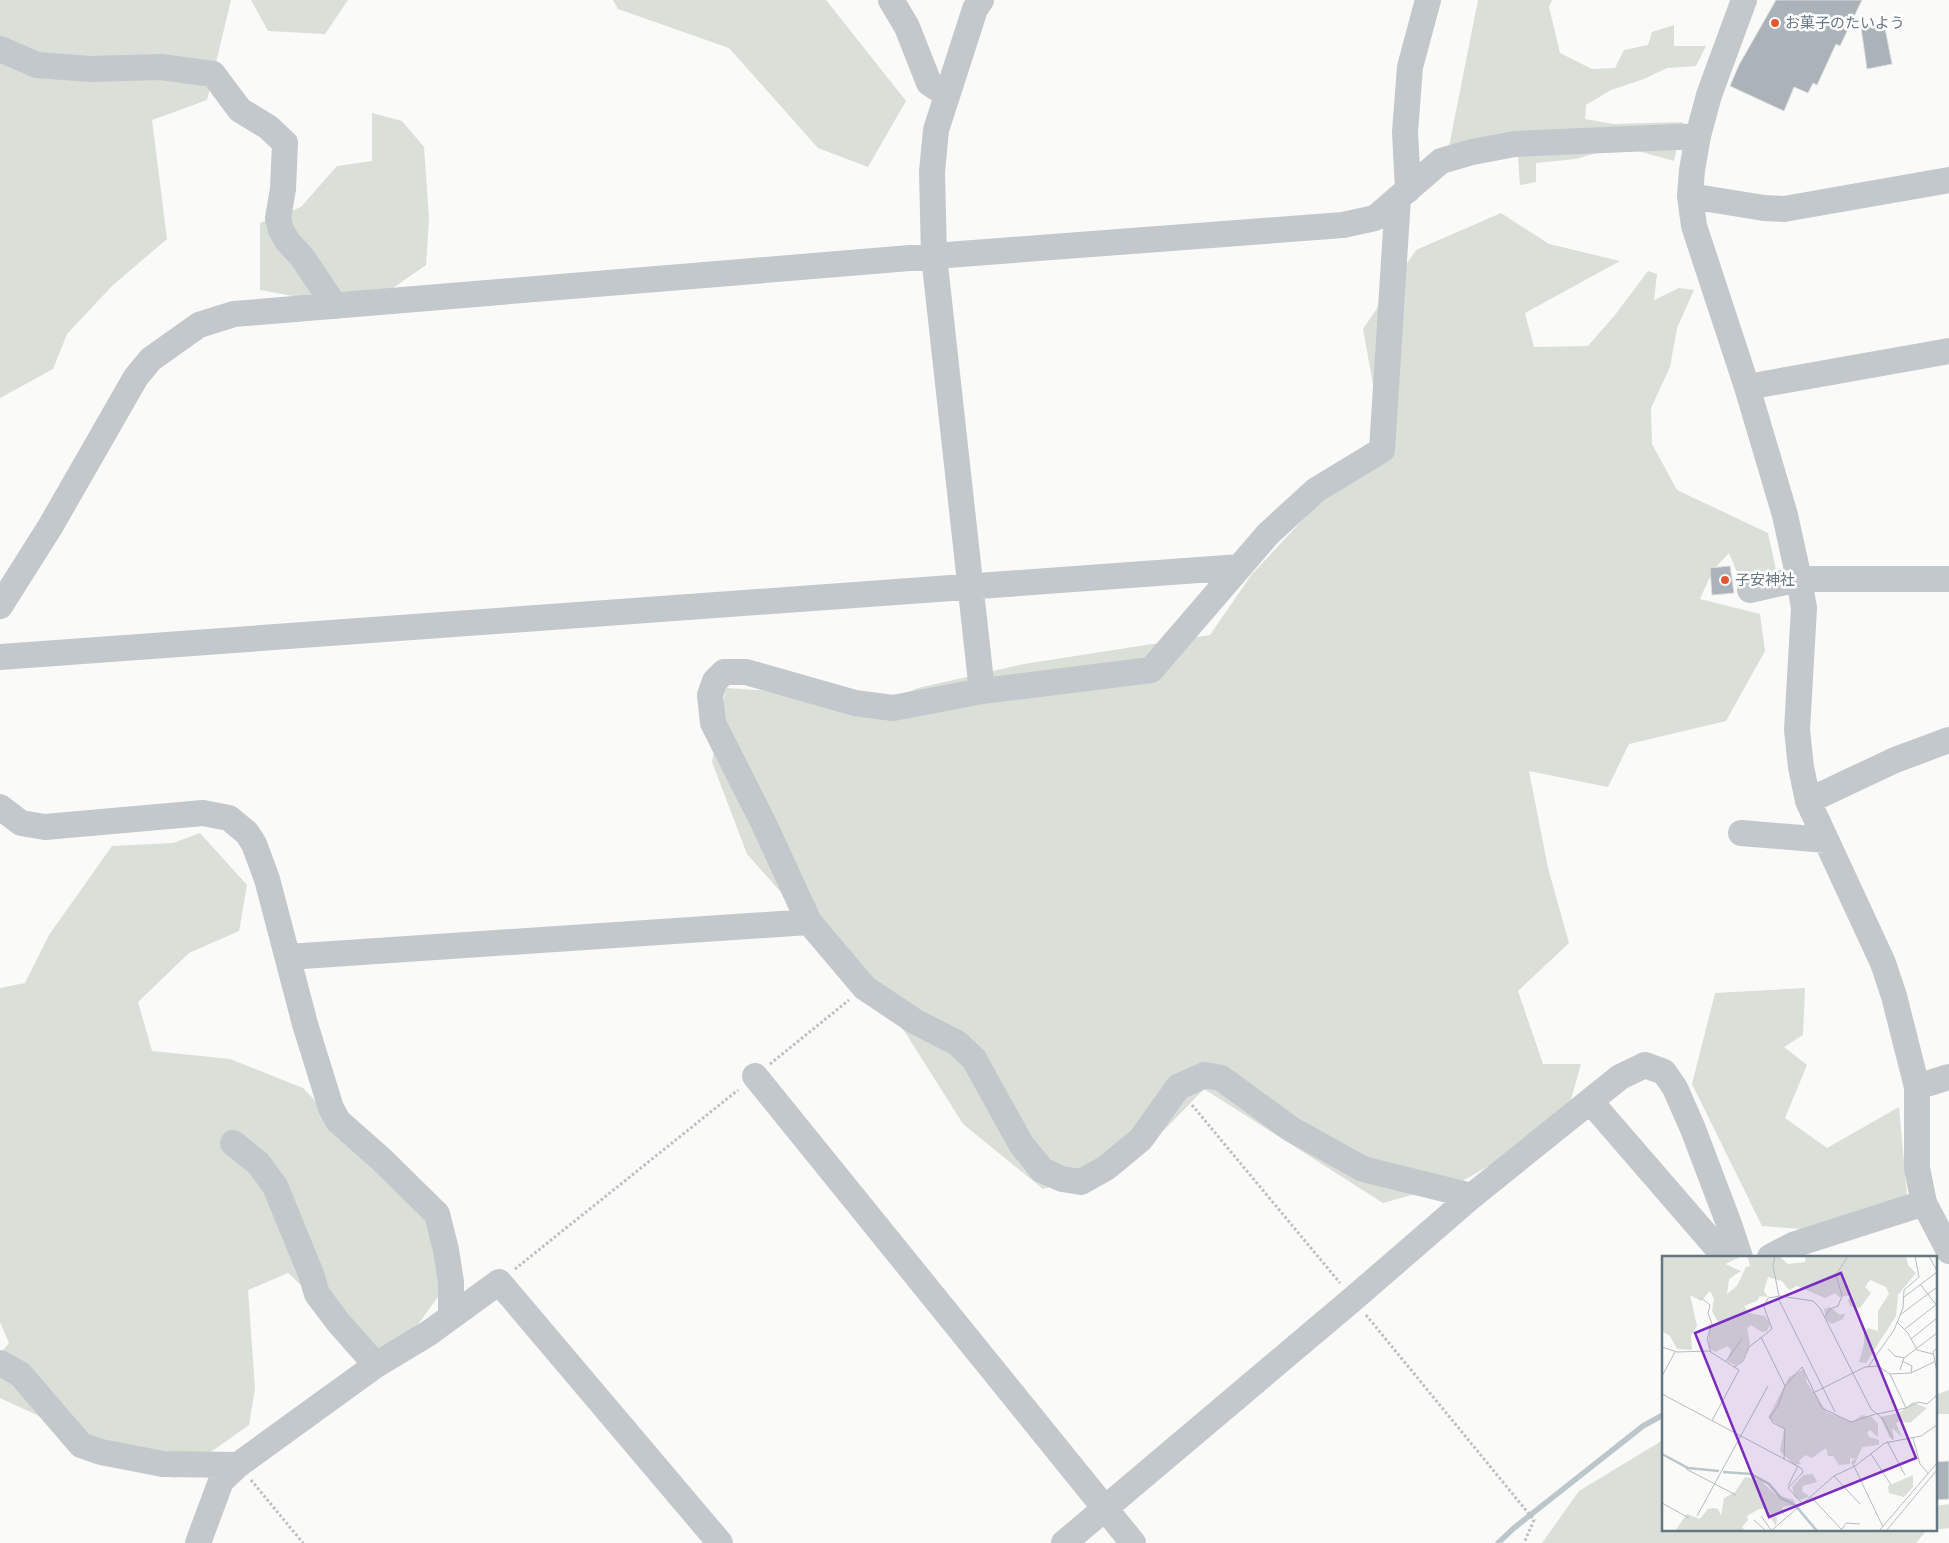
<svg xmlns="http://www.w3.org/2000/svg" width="1949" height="1543" font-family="'Sofia Sans Condensed','Noto Sans JP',sans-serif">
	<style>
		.green { fill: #dadfd7 }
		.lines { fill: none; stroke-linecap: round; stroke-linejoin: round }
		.stream { stroke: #bbc7cb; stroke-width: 5.5 }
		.building { fill: #aab3b9; stroke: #dcdcda }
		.path { stroke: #bbbfc2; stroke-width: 3; stroke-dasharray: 2.5 2.5; stroke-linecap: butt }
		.minor { stroke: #c3c8cc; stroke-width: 26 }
		.poi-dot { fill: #e4572e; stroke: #fff; stroke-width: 2 }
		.labels { text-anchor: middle; stroke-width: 5; stroke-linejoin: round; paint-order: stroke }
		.poi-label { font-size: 15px; fill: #657683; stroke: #fff; text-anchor: start }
		.inset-river { fill: none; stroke: #bbc7cb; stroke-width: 2.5 }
		.inset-road { fill: none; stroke: #b5bdc2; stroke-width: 1 }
		.view { fill: #7b2cbf; fill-opacity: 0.15; stroke: #7b2cbf; stroke-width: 2.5 }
		.inset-edge { fill: none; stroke: #657683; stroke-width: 2.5 }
	</style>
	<rect width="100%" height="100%" fill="#fafaf8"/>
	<path class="green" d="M0,0h231l-24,100 -55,20 15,119 -54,46 -46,49 -14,35 -53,29z
		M251,0h97l-23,34 -57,-3z
		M613,0h213l80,101 -38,66 -50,-19 -89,-100 -111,-39z
		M1478,0h74l-3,7 11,46 32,16 23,-1 9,-18 24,-5 4,-13 22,-7v21h32l-10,20 -29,2 -23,11 -33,11 -25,15 -1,14 28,5 70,-2 -9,39 -54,-15 -44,13 -40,4v19l-16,3 -2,-28 -14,-7 -60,22z
		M372,113l30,8 22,26 5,72 -3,46 -63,44 -103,-19v-67l41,-16 36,-41 35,-5z
		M1501,213l48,31 71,17 -95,52 9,34 54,-1 27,-31 33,-44 9,3 -3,26 25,-12 15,2 -17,38 -7,39 -19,41 1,36 25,46 91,43 8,37 -27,31 -20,-48 -16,17 -13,29 60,15 5,37 -39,70 -97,23 -21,43 -79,-16 19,97 21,75 -51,48 25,73h38l-17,60 -102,57 -79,22 -179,-114 -70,72 -91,28 -80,-65 -58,-92 -158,-178 -35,-92 14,-74 80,5 62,16 50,-21 106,-24 186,-29 42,-61 77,-82 60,-61 -14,-36 -12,-66 53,-79z
		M200,833l47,52 -8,46 -50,22 -51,49 14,49 78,8 73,29 127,134 10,72 -26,36 -40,23 -86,-80 -40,17 7,99 -6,36 -75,53 -174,-80v-44l9,-11 -9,-21v-334l25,-5 24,-48 63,-89 61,-3z
		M1805,988l-2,47 -19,12 23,18 -22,53 42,30 72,-41 8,88 -45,39 -100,-8 -70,-142 23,-91z
		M1949,1390v24h-14v-19z
		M1663,1440v89h272v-23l14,-2v24l-23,3 -10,12h-374l37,-52z"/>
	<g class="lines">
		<path class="stream" d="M1498,1543l16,-15 129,-102 20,-11"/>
	</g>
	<path class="building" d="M1776,0h86l-22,46 -4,-2 -19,41 -4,-2 -5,10 -14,-6 -10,24 -54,-25 9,-21z
		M1884,23l8,41 -25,5 -6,-42z
		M1730,566l4,27 -22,2 -2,-27z
		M1949,1461v38l-14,1v-38z"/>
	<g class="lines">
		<path class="path" d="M770,1064l79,-64
			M1192,1105l148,178
			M515,1269l223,-179
			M1366,1315l168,205 -10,23
			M251,1480l52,63"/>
		<path class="minor" d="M891,0l16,27 22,56 18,12
			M981,0l-6,9 -39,121 -4,42 2,84 48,435
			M1744,0l-35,95 -11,41 -6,34 -2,26 4,30 53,161 38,128 14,64 5,29 -7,122 4,37 7,34 75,162 11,33 23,91v81l7,35 25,48
			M0,49l37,16 53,4 71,-2 52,7 27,36 28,17 17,16 -2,46 -5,29 3,12 7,12 14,15 33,49
			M1408,190l-3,-58 5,-65 18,-67
			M1690,196l74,12 20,1 165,-29
			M1398,198l-16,252 -66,40 -48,44 -117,136 -169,21 -89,17 -38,-5 -109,-31h-22l-9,9 -5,14 3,28 51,101 45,98 56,66 51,34 41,21 17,16 47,85 21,26 20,9 19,3 25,-14 35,-29 37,-52 27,-12 16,3 70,51 72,40 109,27
			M1747,387l202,-36
			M1750,590l49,-11h150
			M0,606l50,-79 86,-150 15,-18 48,-34 35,-11 700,-58 409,-31 32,-7 66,-57 31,-9 43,-8 183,-8
			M0,657l1240,-90
			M1808,801l87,-41 54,-20
			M0,807l21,16 24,4 158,-14 26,5 18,15 7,11 13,35 38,145 26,84 7,13 43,38 56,55 9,36 5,32v33
			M1741,833l85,7
			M288,957l521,-35
			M755,1076l378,467
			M1917,1087l32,-10
			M1590,1101l135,156
			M233,1143l25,20 17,23 36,88 6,20 21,28 38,43
			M1770,1257l23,-12 131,-42
			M0,1363l20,11 61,71 20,7 62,12 75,1
			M198,1543l23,-62 17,-16 138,-100 53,-32 70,-51 221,261
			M1064,1543l289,-244 119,-103 148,-119 25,-12 19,7 11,16 18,41 36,95 11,33"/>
	</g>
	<g class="poi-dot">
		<circle cx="1775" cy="23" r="5"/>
		<circle cx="1725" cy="580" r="5"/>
	</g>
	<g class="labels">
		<g class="poi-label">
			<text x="1785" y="28">お菓子のたいよう</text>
			<text x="1735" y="585">子安神社</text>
		</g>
	</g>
	<g transform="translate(1662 1256)">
		<rect width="275" height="275" fill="#fafaf8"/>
		<path d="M0,0h80l-17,8 16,7 -12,8 -2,15 10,-8 9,-19 4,-1 -2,-8 -5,-2h36l9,8 17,-2 1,-6h100l2,9 8,8 -18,22 -2,21 -30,47 -7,-1 5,-18v-12l4,-4 10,3v-20l11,-17 -3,-7 -16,-7 -5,7 6,6 -11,15 -10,-2 -2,-6 4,-5 -13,2 -4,-4 -10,5 -28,-12 -8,4 -7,-9 -14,-4 -4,14 4,6 -8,-1 -3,5 -13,5 5,7 16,3 5,8 -3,7 -5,1 -11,-7 -4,3 3,16 -8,17 -7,4 -8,-4 4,-11 -3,-4 -13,6 -7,-5 1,-23 5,2 4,-4 -6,-11 2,-12 -4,-8 -9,10 -11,-6 7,31 -6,9 1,15 -15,-1 -7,-13 -8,-5zM168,51l10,8 5,-2 -2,6 -11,5 -6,-4 -2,-11zM142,113l3,14 20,29 26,10 9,-7 10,2 6,7v13l-8,-7 -3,2 2,5 10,3v5l-17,2 -7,17 -4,-2 4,-3 -5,-1v6l-11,1 -6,-9h-5l-2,-8 -14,10 -7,-3 -6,6 2,3 -7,1 -14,-14 4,-22 -16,-11 21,-41zM251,146l14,6 -17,15 -10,-2 -4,2 6,14 -10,-9 2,10h-4l-10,-21 19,-4zM151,218l4,8 -14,4 -1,5 7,5 -8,4 -6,-3 -3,-10 11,-12zM251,219v12l-9,10 -15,-4 -1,-7zM83,221l15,3 15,14 19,6v5l-12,2 3,10 -4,-6 -9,3 5,4 -1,8 -12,-17h-5l-12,7 1,4 -6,7 3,4h-70l12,-17 13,5 8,-10 6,-1 4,1 3,7 3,-18 11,-6z" fill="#dadfd7"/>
		<path class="inset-river" d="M0,198l26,14 31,3M61,216l28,2 18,10 12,14 14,7 22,26"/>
		<path class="inset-road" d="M113,0l-2,10 6,30M267,0l8,15M258,28l17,22M242,41l33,-25M39,42l9,7 -2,8 4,11 -5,15 4,13M116,42l57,114M238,59l37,-28M163,61l5,-8 8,-3 4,-10 -6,-21 12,-19M235,66l11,11 9,17 16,4M243,73l32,-25M99,81l24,49M249,83l26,-21M0,91l15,5 32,-1 30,19 -27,51M275,92l-4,4 4,20M226,93l7,7 9,2M64,105l16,-22M72,111l9,-6 6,-14 23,-18 -8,-22 4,-9 12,-2 33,5 7,7 51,101 12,10 10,21M206,111l26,-37 9,-22 1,-18 15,-13 -4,-21M238,114l4,-12 33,-25M249,117l23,-11M228,118l16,34M0,120l13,-24M151,137l52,-26 13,-1 12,8 21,-1 1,-7 -10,-5M0,138l139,74 2,4 -15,16 13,14M215,158l29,-6 12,-6 9,2 10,-9M251,182l7,26 8,9M225,185l18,34M209,198l20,31M122,203l1,-30 -12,-6 -3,-6 8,-11 7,-20 17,-19 20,41 29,14 25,-8M190,206l31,65M24,213l50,26M172,220l26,28M126,230l10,-20M149,241l32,34M0,247l27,15M35,260l71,-130M99,260l10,14M92,264l12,11M180,273l4,-6 14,1M109,275l63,-55 21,-10 30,-23 36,-7 16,-11M217,275l58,-68M224,275l51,-61"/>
		<path class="view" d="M179,17l75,185 -147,59 -74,-184z"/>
		<rect width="275" height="275" class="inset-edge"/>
	</g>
</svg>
